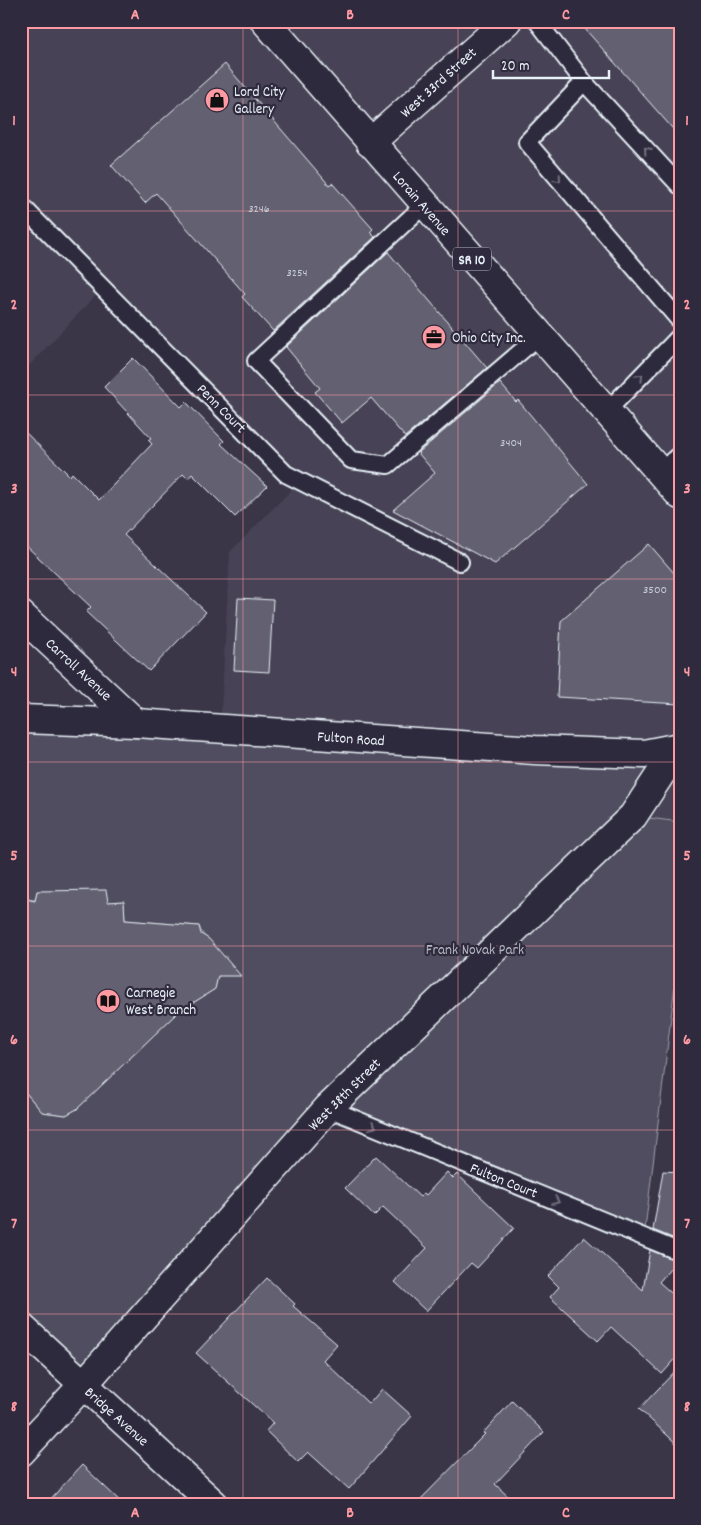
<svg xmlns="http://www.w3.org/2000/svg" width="701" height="1525" font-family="Dekko,sans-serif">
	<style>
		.built { fill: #464354 }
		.green { fill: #504e5f; stroke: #9ca0ac }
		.building { fill: #636171; stroke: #e8f1f8 }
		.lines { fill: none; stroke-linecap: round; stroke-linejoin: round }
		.lane-casing { stroke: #e8f1f8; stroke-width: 20 }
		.street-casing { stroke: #e8f1f8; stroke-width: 31 }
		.secondary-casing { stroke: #e8f1f8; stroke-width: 31 }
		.primary-casing { stroke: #e8f1f8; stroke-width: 31 }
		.lane { stroke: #2f2a3d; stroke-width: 16 }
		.street { stroke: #2f2a3d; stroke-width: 28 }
		.secondary { stroke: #2f2a3d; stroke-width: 28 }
		.primary { stroke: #2f2a3d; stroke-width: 28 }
		.oneway { stroke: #70707e }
		.grid { fill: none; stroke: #ff9aa2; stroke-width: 1; stroke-opacity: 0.55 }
		.labels { text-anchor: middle; stroke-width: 4.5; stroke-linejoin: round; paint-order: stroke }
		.number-label { font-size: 12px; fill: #c7cdd6 }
		.shield { fill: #2f2a3d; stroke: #b0b5c0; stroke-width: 1 }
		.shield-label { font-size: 14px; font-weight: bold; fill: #e8f1f8 }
		.street-label { font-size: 15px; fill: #e8f1f8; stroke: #2f2a3d }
		.poi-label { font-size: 15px; fill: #e8f1f8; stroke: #2f2a3d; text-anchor: start }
		.park-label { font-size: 15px; fill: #b3b8c2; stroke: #2f2a3d }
		.neatline { fill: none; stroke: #ff9aa2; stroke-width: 2 }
		.grid-label { font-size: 16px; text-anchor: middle; font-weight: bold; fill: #ff9aa2 }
	</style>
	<rect width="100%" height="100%" fill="#3a3648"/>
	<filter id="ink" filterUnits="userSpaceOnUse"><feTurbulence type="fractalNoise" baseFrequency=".02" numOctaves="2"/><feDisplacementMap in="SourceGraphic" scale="10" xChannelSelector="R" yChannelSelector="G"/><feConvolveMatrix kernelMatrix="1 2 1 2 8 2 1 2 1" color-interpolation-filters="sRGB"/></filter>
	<g filter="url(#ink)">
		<path class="built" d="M21,21h659v801l-47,-6 -413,-87 10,-177 70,-71 -197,-193 -82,86z"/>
		<path class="green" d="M21,719l656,30 -44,67 47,6v122l-36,293 -316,-129 -245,277 -62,-58v-240l21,25 24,3 11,-6 100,-96 38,-24 3,-13 10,-4 -2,-16 -6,1c-4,-13 -17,-18 -21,-31l-74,-6 -1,-19 -16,1 -71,-11 -2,9 -14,-2z"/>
		<path class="building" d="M578,21h102v116z
			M225,64l104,121 3,-2 41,46 -3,3 5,5 -102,94 -31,-34 3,-3 -89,-101 -11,10 -34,-38z
			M388,252l99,116 -82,69 -34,-39 -29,25 -27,-31 5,-4 -34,-41z
			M133,358l48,49 5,-5 38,39 -3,3 46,42 -32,31 -43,-43 -4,5 -5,-5 -59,61 82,77 -57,59 -63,-59 5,-5 -70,-66v-113l49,48 2,-3 27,27 53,-56 -4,-4 3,-2 -47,-51z
			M500,383l16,19 2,-2 70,84 -93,80 -102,-54 42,-37 -17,-20z
			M649,544l31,36v124l-123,-7 4,-76z
			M238,598l35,2 -4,72 -35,-2z
			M106,890l2,12 16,-1 1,19 74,6 2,8 8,5 32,37h-23l-3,13 -38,24 -100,96 -11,6 -24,-3 -21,-25v-189l14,3 2,-10z
			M376,1156l44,41 4,-4 2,2 21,-23 6,6 4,-4 57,54 -37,40 -6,-5 -45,48 -31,-29 32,-34 -44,-41 -9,9 -29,-28z
			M663,1171l17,1v69l-27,-11z
			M584,1237l59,53 7,-40 27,11 -18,21 21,19v53l-18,20 -51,-47 -13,14 -48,-44 9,-10 -11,-11z
			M267,1278l28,26 -2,2 44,38 -14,16 46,44 13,-15 30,27 -63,73 -41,-37 -10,10 -32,-31 7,-8 -77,-70z
			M680,1366v81l-41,-38z
			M512,1401l32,31 -49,52 21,20h-100l69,-70 -2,-1z
			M82,1465l41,39h-77z"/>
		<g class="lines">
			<g class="lane-casing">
				<path id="lane" d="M537,21l47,61 -57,60 153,179
					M584,82l96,104
					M21,205l265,269 174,88
					M424,205l-168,156 95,99 37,5 151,-129
					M606,412l74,-76
					M660,472l20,-18
					M328,1108l352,144"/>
			</g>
			<g class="street-casing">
				<path id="street" d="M370,143l137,-122
					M21,615l115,108
					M21,1327l193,177
					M21,1452l62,-67 245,-277 305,-292 44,-67"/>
			</g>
			<g class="secondary-casing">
				<path id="secondary" d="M21,719l115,4 399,27 109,4 36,-7"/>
			</g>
			<g class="primary-casing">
				<path id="primary" d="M265,21l415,474"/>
			</g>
			<use href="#lane" class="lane"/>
			<use href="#street" class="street"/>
			<use href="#secondary" class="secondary"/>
			<use href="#primary" class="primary"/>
		</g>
		<defs><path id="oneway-chevron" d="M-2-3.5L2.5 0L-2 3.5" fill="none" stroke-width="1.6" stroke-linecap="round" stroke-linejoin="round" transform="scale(1.25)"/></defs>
		<g class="oneway">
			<use href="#oneway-chevron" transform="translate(647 150) rotate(-132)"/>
			<use href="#oneway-chevron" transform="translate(558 179) rotate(49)"/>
			<use href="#oneway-chevron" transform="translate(640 377) rotate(-46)"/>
			<use href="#oneway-chevron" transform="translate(373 1126) rotate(22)"/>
			<use href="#oneway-chevron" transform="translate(556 1201) rotate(22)"/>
		</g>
	</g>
	<path class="grid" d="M243,21v1483M458,21v1483M21,211h659M21,395h659M21,579h659M21,762h659M21,946h659M21,1130h659M21,1314h659"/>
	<defs>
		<g id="shop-disc" transform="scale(1.25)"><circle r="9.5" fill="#ff9aa2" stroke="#2f2a3d"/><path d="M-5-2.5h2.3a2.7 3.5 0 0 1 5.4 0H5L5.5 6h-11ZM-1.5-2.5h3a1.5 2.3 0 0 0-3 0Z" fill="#111"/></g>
		<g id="office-disc" transform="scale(1.25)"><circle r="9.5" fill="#ff9aa2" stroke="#2f2a3d"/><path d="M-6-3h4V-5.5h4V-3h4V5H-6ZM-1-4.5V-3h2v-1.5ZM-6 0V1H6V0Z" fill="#111"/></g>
		<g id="library-disc" transform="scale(1.25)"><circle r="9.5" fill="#ff9aa2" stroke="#2f2a3d"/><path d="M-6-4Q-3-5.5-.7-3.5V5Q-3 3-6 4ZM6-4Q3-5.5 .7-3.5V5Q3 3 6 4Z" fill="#111"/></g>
	</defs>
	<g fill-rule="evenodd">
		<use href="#shop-disc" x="217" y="100"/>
		<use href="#office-disc" x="434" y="337"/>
		<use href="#library-disc" x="108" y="1001"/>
	</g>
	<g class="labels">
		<g class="number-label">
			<text x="259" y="212">3246</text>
			<text x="297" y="276">3254</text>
			<text x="511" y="446">3404</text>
			<text x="655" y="593">3500</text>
		</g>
		<rect class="shield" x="453" y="247.5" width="38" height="23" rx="4"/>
		<g class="shield-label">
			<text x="472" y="264">SR 10</text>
		</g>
		<g class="street-label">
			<text transform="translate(438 82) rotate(-42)" y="5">West 33rd Street</text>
			<text transform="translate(422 203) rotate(49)" y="5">Lorain Avenue</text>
			<text transform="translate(222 408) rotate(45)" y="5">Penn Court</text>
			<text transform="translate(79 669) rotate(43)" y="5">Carroll Avenue</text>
			<text transform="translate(351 738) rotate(4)" y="5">Fulton Road</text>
			<text transform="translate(344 1094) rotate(-45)" y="5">West 38th Street</text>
			<text transform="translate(504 1180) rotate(22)" y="5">Fulton Court</text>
			<text transform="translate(117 1416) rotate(42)" y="5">Bridge Avenue</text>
		</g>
		<g class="poi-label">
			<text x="234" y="96">Lord City<tspan x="234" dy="17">Gallery</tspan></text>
			<text x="452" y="342">Ohio City Inc.</text>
			<text x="126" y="997">Carnegie<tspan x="126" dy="17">West Branch</tspan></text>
		</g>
		<g class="park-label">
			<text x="475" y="954">Frank Novak Park</text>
		</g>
	</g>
	<rect width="701" height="1525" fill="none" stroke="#2f2a3d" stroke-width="55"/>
	<path d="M493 70v8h116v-8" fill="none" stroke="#e8f1f8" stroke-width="2.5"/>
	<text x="501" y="70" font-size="15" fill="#e8f1f8" stroke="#2f2a3d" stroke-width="4" paint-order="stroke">20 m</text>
	<rect x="28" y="28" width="646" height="1470" class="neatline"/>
	<g class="grid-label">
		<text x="135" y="19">A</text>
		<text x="350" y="19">B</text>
		<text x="566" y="19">C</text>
		<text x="14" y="125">1</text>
		<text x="687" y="125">1</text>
		<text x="14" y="309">2</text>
		<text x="687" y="309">2</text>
		<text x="14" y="493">3</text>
		<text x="687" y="493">3</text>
		<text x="14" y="676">4</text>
		<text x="687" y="676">4</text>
		<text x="14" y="860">5</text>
		<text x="687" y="860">5</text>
		<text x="14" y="1044">6</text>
		<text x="687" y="1044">6</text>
		<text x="14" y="1228">7</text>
		<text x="687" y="1228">7</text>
		<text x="14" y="1411">8</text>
		<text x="687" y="1411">8</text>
		<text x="135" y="1517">A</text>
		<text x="350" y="1517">B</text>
		<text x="566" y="1517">C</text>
	</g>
</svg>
